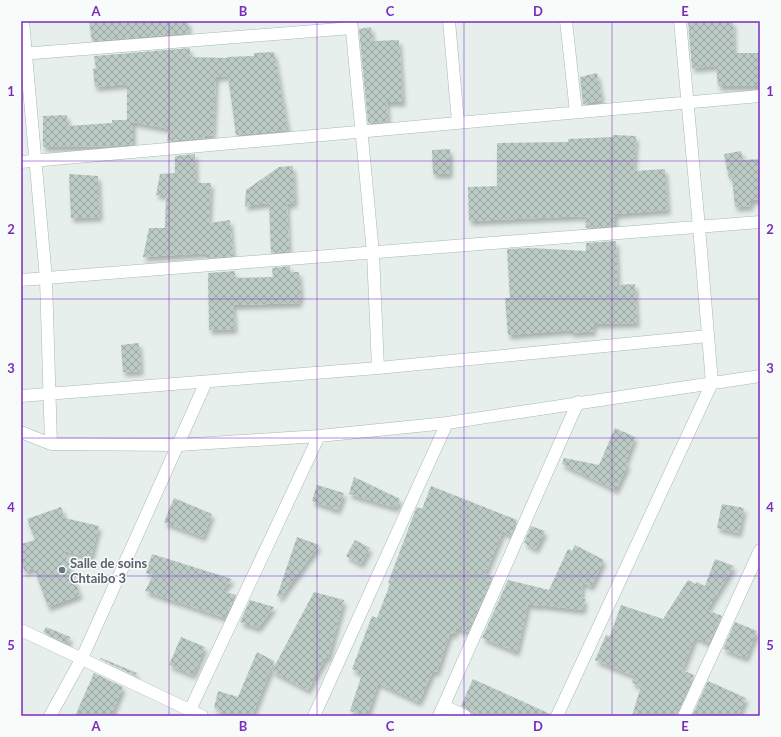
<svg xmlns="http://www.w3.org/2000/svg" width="781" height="737" font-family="Lato,sans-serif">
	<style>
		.building { fill: url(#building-cross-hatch); filter: url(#shadow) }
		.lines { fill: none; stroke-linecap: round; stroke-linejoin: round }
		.minor-casing { stroke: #a8b8b2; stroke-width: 13 }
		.minor { stroke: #fff; stroke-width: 12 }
		.grid { fill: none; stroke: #7b2cbf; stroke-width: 1; stroke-opacity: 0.55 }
		.worship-dot { fill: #6b7280; stroke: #f7fbf9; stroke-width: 1.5 }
		.labels { text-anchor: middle; stroke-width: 3; stroke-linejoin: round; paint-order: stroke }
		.worship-label { font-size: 13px; font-weight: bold; fill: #5b616d; stroke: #f7fbf9; text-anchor: start }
		.neatline { fill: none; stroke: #7b2cbf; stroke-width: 1.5 }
		.grid-label { font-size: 13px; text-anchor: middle; font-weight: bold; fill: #7b2cbf }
	</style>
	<defs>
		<pattern id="building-cross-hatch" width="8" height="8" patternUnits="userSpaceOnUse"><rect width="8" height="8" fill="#bbcac4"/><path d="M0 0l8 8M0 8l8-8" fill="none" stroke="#98a6a0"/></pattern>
		<filter id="shadow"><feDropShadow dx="2.5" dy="4.5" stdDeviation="2" flood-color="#0004"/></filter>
	</defs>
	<rect width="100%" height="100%" fill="#e6efeb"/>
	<path class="building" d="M89,21h30v2l69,-2 1,12 -97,8z
		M688,21h45l1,32h26v33h-42l-2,-20 -24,2z
		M371,27l2,14 26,-1 4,62h-16l1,20 -20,1 -9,-94z
		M190,48v9l37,1v-1l27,-1v-3l20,-1 14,78 -52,5 -8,-59 -12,1 -3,59 -8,-1v3l-38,3 2,-12 -36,-7v22l-18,2 -72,1v-31l24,-1 1,11 44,-3v-3h15v-36l-32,3 -2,-18 3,-1 -2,-12z
		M597,73l5,27 -19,4 -3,-27z
		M613,135l23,1 -2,35 31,-2 3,41 -53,4v12l-29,2 -1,-12 -116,5 -1,-34 29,-1v-43l71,-1v-3l45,-2z
		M450,149v25h-17l-1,-24z
		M741,151l2,9 17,-1v41h-9v6l-16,1 -3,-29h-3l-5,-24z
		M195,154l1,29h15l-2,40 21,-3 3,36 -26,2v-5l-64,4 6,-29h16l1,-33h-10l4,-21 15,-1v-17z
		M293,166l2,37 -8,1 2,47 -18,2 -2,-50 -24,3 1,-16 33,-23z
		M69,174l29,2 2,41 -29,1z
		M616,241l2,44 17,-1 2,39 -44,1 1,7 -23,2v-3l-63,5 -3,-37h5l-3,-49 23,-1 56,3v-8z
		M290,266v6h9l2,26h-2l1,5 -67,2 2,24 -26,1 -1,-57 27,-2v7l38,-1 -1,-9z
		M139,343l2,28 -18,1 -2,-27z
		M615,428l20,9 -10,26 3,1 -12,26 -54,-26 2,-6 35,7z
		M354,477l46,22 -4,9 -47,-14z
		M317,485l27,8 -6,17 -26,-9z
		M431,486l86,34 -6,16 -8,-5 -18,43 8,2 -25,56 -12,-4 -1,6 -5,-1 -13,39 -4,-1 -14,31 -41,-19 -11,33 -17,-5 12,-37 -10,-5 20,-53 5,2 13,-34 -2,-1 24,-64 5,-12 5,2z
		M174,498l38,16 -9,23 -39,-15z
		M722,504l22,4 -5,25 -22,-5z
		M61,507l4,11 34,8 -8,31 -27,-6 16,44 -32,12 -14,-39 -9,4 -4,-12v-16l14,-4 -8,-21z
		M531,526l14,5 -9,18 -12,-6z
		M297,537l22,8 -39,53 -3,-2z
		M355,540l15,8 -9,16 -15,-8z
		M575,545l29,15 -13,27 -8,-5 -2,16 4,1 -2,11 -44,-5v1l-11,-2 -11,48 -35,-14 26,-58 41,10 19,-41 4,2z
		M152,554l80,25 -10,12 14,4 -11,23 -80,-27 8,-16 -7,-2z
		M715,559l19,7 -27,44 15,6 -13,27 -14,-6 -13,33 12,5 -17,41h-45l9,-30 -9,-3 2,-7 -39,-16 11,-25 4,1 11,-31 42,14 25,-39 8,4 1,-2 8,4z
		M314,592l30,8 -16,58 -2,-1 -18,33 -36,-19z
		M250,600l24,7 -16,21 -18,-6z
		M735,622l22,9 -11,27 -23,-9z
		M46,627l24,10 -2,7 -25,-12z
		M181,637l24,10 -12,28 -24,-10z
		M257,652l17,9 -22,55h-33l1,-7 -6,-1 4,-17 20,6z
		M101,658l36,15 -1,3 -36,-17z
		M94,673l29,14 -12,29h-36z
		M473,679l77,35v2h-66l-23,-10z
		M708,681l38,17 -8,18h-46z"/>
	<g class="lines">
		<g class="minor-casing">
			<path id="minor" d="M23,21l23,258 5,165
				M351,21l22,232 5,115
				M449,21l9,101
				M566,21l10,91
				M21,54l331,-26
				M21,162l739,-66
				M21,280l739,-58
				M21,396l357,-28 330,-32
				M21,432l30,12 128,1 140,-9 128,-13 313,-47
				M21,630l181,86
				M444,706l21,10
				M190,710l129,-274
				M50,716l32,-58 124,-276
				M314,716l133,-293
				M439,716l139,-314
				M557,716l155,-333 -13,-156 -19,-206
				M684,716l76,-166"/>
		</g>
		<use href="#minor" class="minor"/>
	</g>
	<path class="grid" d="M169,21v695M317,21v695M464,21v695M612,21v695M21,161h739M21,299h739M21,438h739M21,576h739"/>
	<circle class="worship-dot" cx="62" cy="570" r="4"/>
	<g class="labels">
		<g class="worship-label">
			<text x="70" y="568">Salle de soins<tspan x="70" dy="15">Chtaibo 3</tspan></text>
		</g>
	</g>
	<rect width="781" height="737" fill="none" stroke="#f7fbf9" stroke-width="44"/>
	<rect x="22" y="22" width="737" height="693" class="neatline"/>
	<g class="grid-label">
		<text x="96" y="16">A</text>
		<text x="243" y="16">B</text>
		<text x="390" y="16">C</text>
		<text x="538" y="16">D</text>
		<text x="685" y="16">E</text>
		<text x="11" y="96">1</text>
		<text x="770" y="96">1</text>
		<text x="11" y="234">2</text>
		<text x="770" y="234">2</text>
		<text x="11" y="373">3</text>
		<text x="770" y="373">3</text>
		<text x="11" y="512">4</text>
		<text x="770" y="512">4</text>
		<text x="11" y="650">5</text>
		<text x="770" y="650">5</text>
		<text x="96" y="731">A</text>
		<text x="243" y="731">B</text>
		<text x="390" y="731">C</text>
		<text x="538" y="731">D</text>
		<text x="685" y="731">E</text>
	</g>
</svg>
